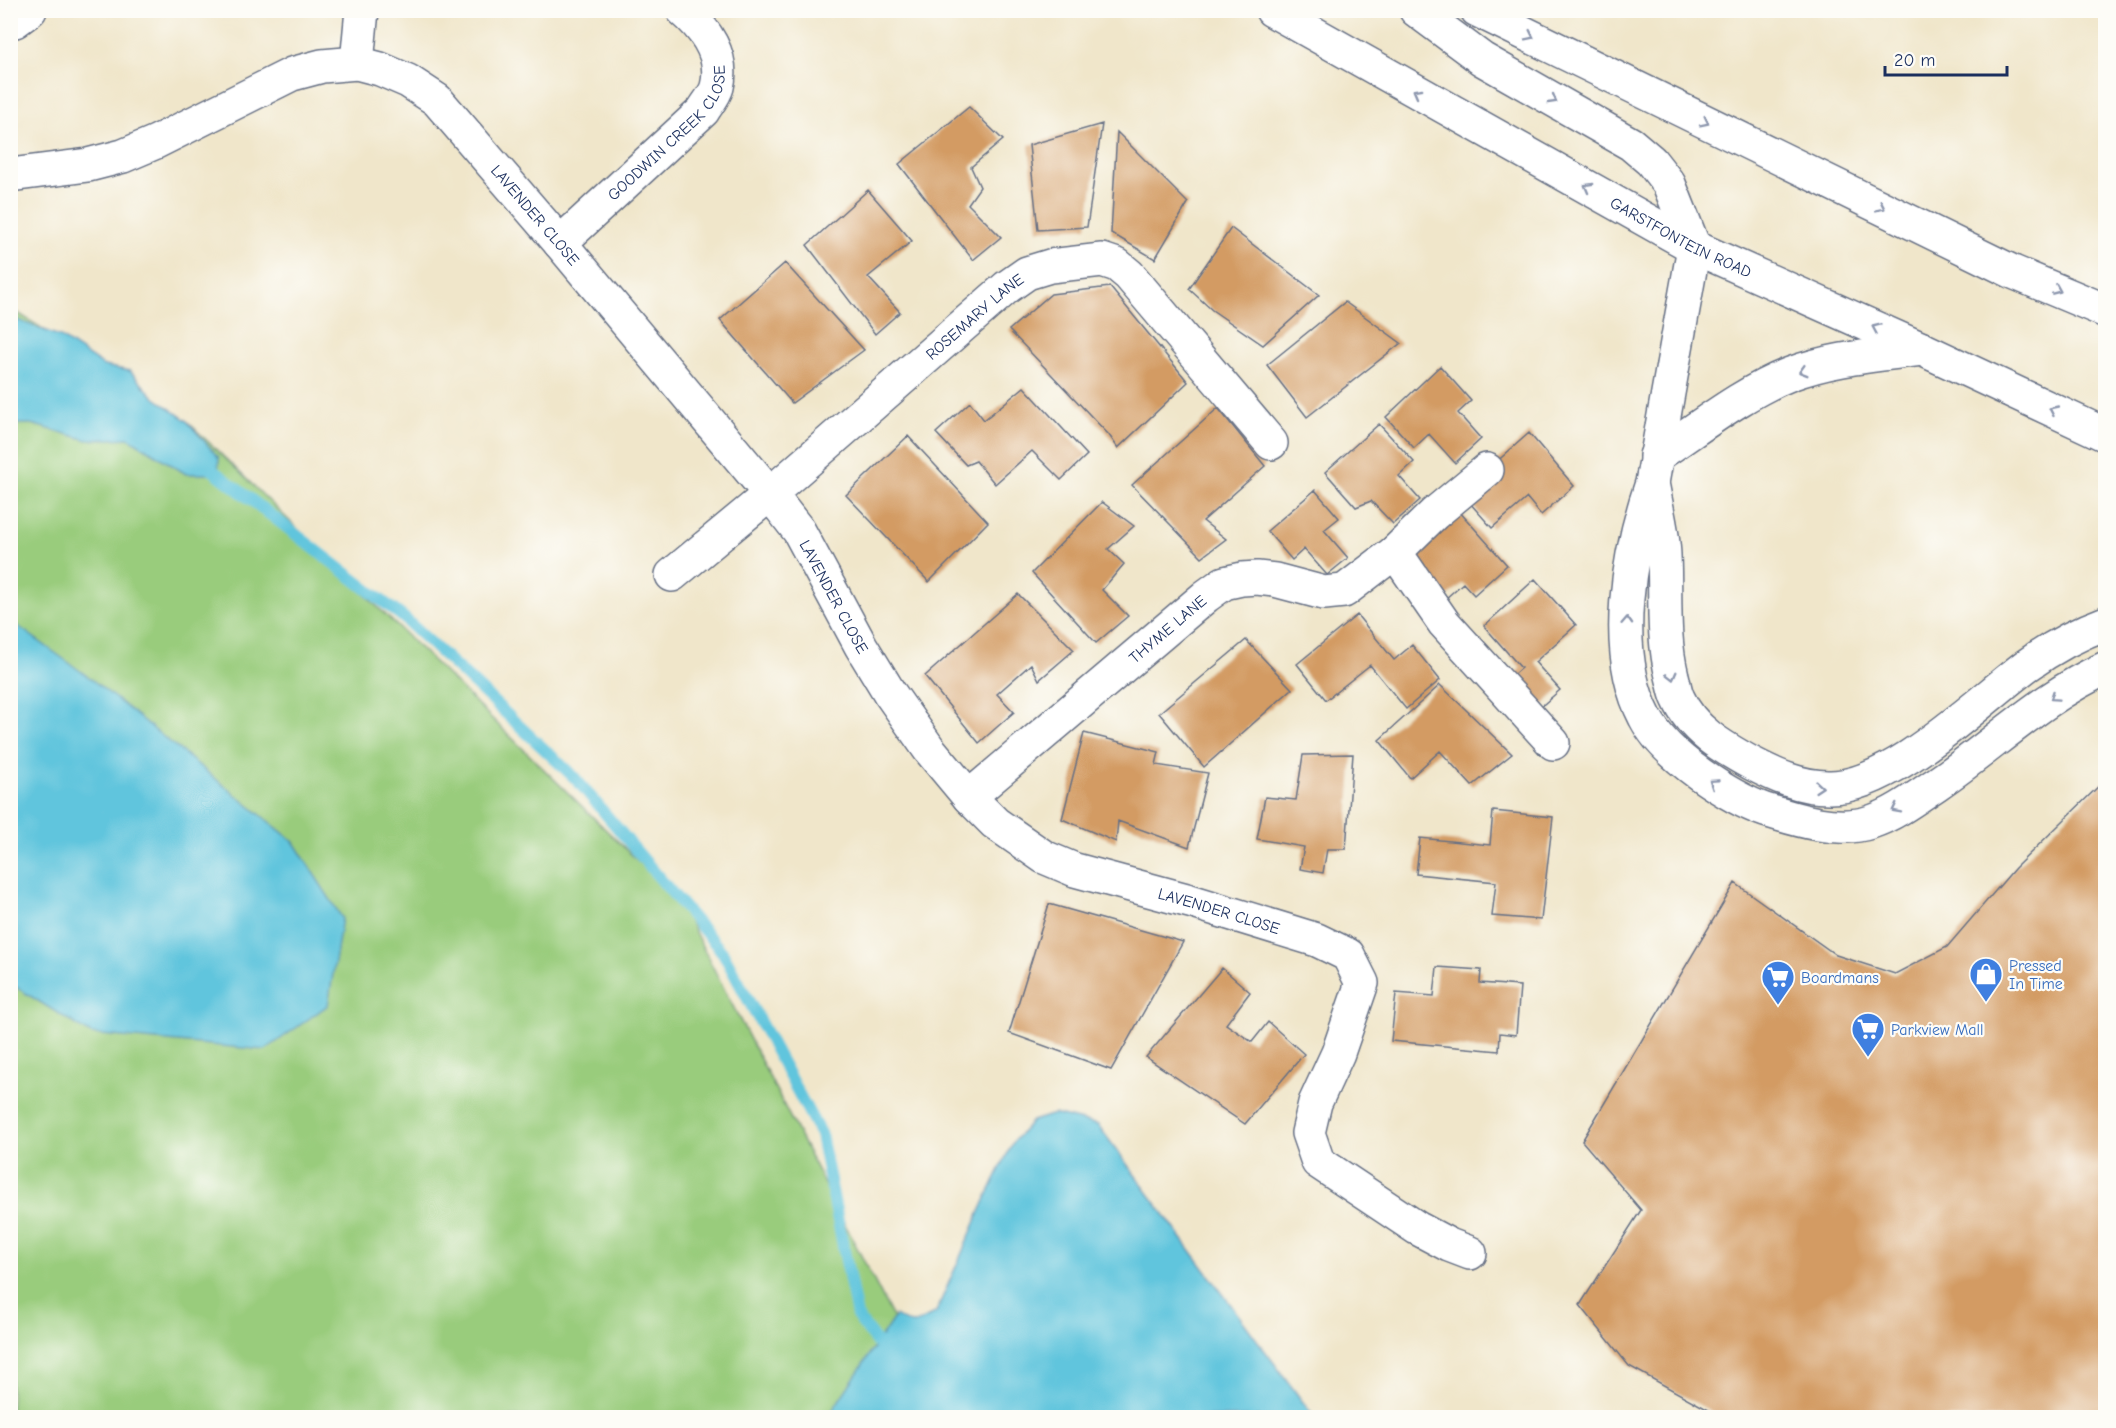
<svg xmlns="http://www.w3.org/2000/svg" width="2116" height="1428" font-family="'Comic Neue',sans-serif">
	<style>
		.green { fill: #99cc7c; stroke: #5a7e6d; stroke-width: 1.5 }
		.water { fill: #60c5dd; stroke: #3e7a9e; stroke-width: 1.5 }
		.lines { fill: none; stroke-linecap: round; stroke-linejoin: round }
		.stream { stroke: #60c5dd; stroke-width: 12 }
		.building { fill: #d39b64 }
		.minor-casing { stroke: #666f84; stroke-width: 36 }
		.major-casing { stroke: #666f84; stroke-width: 36 }
		.minor { stroke: #fff; stroke-width: 33 }
		.major { stroke: #fff; stroke-width: 33 }
		.oneway { stroke: #8d97ae }
		.labels { text-anchor: middle; stroke-width: 4.5; stroke-linejoin: round; paint-order: stroke }
		.street-label { font-size: 16px; fill: #1b2f5e; stroke: #fdfcf7 }
		.shop-label { font-size: 16px; fill: #366cbe; stroke: #fdfcf7; text-anchor: start }
	</style>
	<rect width="100%" height="100%" fill="#fdfcf7"/>
	<filter id="ink" filterUnits="userSpaceOnUse"><feTurbulence type="fractalNoise" baseFrequency=".0167" numOctaves="2"/><feDisplacementMap in="SourceGraphic" scale="12" xChannelSelector="R" yChannelSelector="G"/><feConvolveMatrix kernelMatrix="1 2 1 2 8 2 1 2 1" color-interpolation-filters="sRGB"/></filter>
	<filter id="wash" filterUnits="userSpaceOnUse"><feTurbulence type="fractalNoise" baseFrequency=".008" numOctaves="4" result="noise"/><feDisplacementMap in="SourceGraphic" scale="24" xChannelSelector="R" yChannelSelector="G"/><feGaussianBlur stdDeviation="1.35" result="paint"/><feColorMatrix in="noise" values="0 0 0 0 0 0 0 0 0 0 0 0 0 0 0 0 0 1.4 0 .05"/><feComposite in="paint" operator="in"/></filter>
	<g filter="url(#wash)">
		<rect width="100%" height="100%" fill="#f0e6ca"/>
		<path class="green" d="M10,308l176,112 493,481 265,516h-933z"/>
		<path class="water" d="M10,317l49,19 45,30 26,5 24,26 32,23 33,38 -1,16h-32l-57,-36 -41,2 -57,-16h-20z
			M11,621l79,57 203,163 49,77 -14,87 -63,45 -174,-16 -80,-50z
			M1054,1114l44,11 216,292h-486l67,-101c18,12 24,7 41,-4l50,-114 27,-56 19,-21z"/>
		<g class="lines">
			<path class="stream" d="M206,465l197,152 172,161 148,175 98,182 36,181 20,27"/>
		</g>
		<g id="blocks">
			<path class="building" d="M969,107l34,33 -32,27 9,20 -12,17 33,33 -28,23 -74,-96z
				M1102,124l-15,103 -49,3 -9,-85z
				M1117,132l71,71 -33,56 -44,-26z
				M868,190l44,51 -44,36 32,35 -25,22 -68,-89z
				M1231,228l88,67 -56,50 -51,-35 -23,-21z
				M785,263l79,87 -72,53 -72,-83z
				M1110,287l78,95 -70,66 -9,-13 -100,-105 42,-36z
				M1345,302l56,41 -94,74 -40,-52z
				M1440,366l31,35 -13,12 23,26 -26,24 -26,-29 -15,14 -28,-31z
				M1024,387l63,68 -26,25 -29,-29 -37,33 -19,-23 -10,4 -30,-32 34,-31 14,18z
				M1218,408l47,58 -62,55 23,18 -24,18 -70,-72z
				M1379,424l35,38 -15,14 21,24 -27,24 -22,-23 -15,6 -31,-35z
				M1529,433l45,53 -33,29 -14,-17 -35,30 -23,-26 24,-37z
				M908,436l80,86 -59,60 -83,-87z
				M1315,490l24,28 -15,12 24,28 -21,17 -23,-26 -12,11 -25,-29z
				M1102,502l32,24 -26,23 16,15 -22,26 26,26 -32,27 -64,-70z
				M1458,510l49,55 -33,30 -11,-12 -18,16 -39,-42z
				M1535,579l41,46 -41,37 25,28 -24,21 -28,-32 13,-11 -37,-42z
				M1018,594l56,56 -35,30 -8,-16 -34,30 17,18 -35,31 -54,-67z
				M1357,615l37,45 18,-15 28,35 -34,29 -36,-44 -44,35 -29,-36z
				M1246,640l46,49 -88,78 -45,-54z
				M1440,685l72,69 -40,32 -32,-35 -30,27 -31,-38z
				M1084,733l75,19 -3,13 52,8 -19,74 -71,-26 -2,21 -54,-23z
				M1353,754l-7,95h-19l-4,24 -23,-4 4,-22 -47,-8 8,-42 31,3 7,-45z
				M2106,779v639h-383l-94,-52 -49,-61 61,-95 -59,-69 153,-258 101,72 59,19 52,-27 68,-79z
				M1493,811l60,6 -12,103 -49,-4 4,-34 -80,-8 4,-36 70,7z
				M1049,904l134,38 -72,128 -102,-37z
				M1437,967l44,3 -1,13 40,3 -4,49 -16,-2 -1,18 -108,-10 5,-48 38,3z
				M1222,968l28,24 -24,32 26,18 16,-20 36,32 -59,70 -99,-67z"/>
		</g>
	</g>
	<g filter="url(#ink)">
		<use href="#blocks" fill-opacity="0" stroke="#666f84" stroke-width="1.5"/>
		<g class="lines">
			<g class="minor-casing">
				<g id="minor">
					<path d="M15,21l15,-11"/>
					<path d="M357,63l5,-53"/>
					<path id="s1" d="M10,175l78,-10 35,-9 33,-14 136,-68 30,-8 35,-3 23,6 28,12 29,19 123,143 210,251 29,37 62,115 28,46 40,57 40,48 26,26 49,34 31,13 115,31 127,39 31,15 14,28 -24,70 -23,50 -7,30 10,29 99,66 32,17 21,8"/>
					<path id="s2" d="M560,243l143,-132c4,-7 12,-16 14,-24 8,-31 -12,-58 -34,-77"/>
					<path d="M1694,247l-42,236c-23,68 -42,168 -7,234 12,24 35,43 56,58 20,14 41,27 64,35 32,10 73,23 106,12 24,-8 46,-25 67,-39 56,-38 105,-87 168,-115"/>
					<path d="M1653,488c4,22 10,44 11,67 2,41 -2,81 8,121 2,7 3,16 6,22 14,32 44,49 73,65 25,13 49,24 77,24 62,2 150,-85 198,-121 25,-18 50,-32 80,-43"/>
					<path d="M1395,552l49,71 109,120"/>
					<path id="s3" d="M672,575l98,-81 237,-207 20,-14 23,-7 52,-6 15,5 12,10 142,168"/>
					<path id="s4" d="M969,797l237,-201 18,-13 18,-4 15,-1 18,2 49,13 20,-2 51,-39 39,-38 53,-44"/>
				</g>
			</g>
			<g class="major-casing">
				<g id="major">
					<path id="s5" d="M1272,10l422,237 228,102 184,86"/>
					<path d="M1416,10l66,49 149,85 20,17 18,23 25,63"/>
					<path d="M1477,10l536,262 93,39"/>
					<path d="M1656,456c43,-28 86,-63 134,-82 42,-16 88,-19 132,-25"/>
				</g>
			</g>
			<use href="#minor" class="minor"/>
			<use href="#major" class="major"/>
		</g>
		<defs><path id="oneway-chevron" d="M-2-3.5L2.5 0L-2 3.5" fill="none" stroke-width="1.6" stroke-linecap="round" stroke-linejoin="round" transform="scale(1.5)"/></defs>
		<g class="oneway">
			<use href="#oneway-chevron" transform="translate(1530 36) rotate(26)"/>
			<use href="#oneway-chevron" transform="translate(1417 92) rotate(-151)"/>
			<use href="#oneway-chevron" transform="translate(1553 100) rotate(30)"/>
			<use href="#oneway-chevron" transform="translate(1705 122) rotate(26)"/>
			<use href="#oneway-chevron" transform="translate(1588 187) rotate(-151)"/>
			<use href="#oneway-chevron" transform="translate(1881 207) rotate(26)"/>
			<use href="#oneway-chevron" transform="translate(2057 290) rotate(23)"/>
			<use href="#oneway-chevron" transform="translate(1876 328) rotate(-156)"/>
			<use href="#oneway-chevron" transform="translate(1803 371) rotate(164)"/>
			<use href="#oneway-chevron" transform="translate(2053 410) rotate(-155)"/>
			<use href="#oneway-chevron" transform="translate(1627 621) rotate(-87)"/>
			<use href="#oneway-chevron" transform="translate(1672 676) rotate(76)"/>
			<use href="#oneway-chevron" transform="translate(2054 697) rotate(146)"/>
			<use href="#oneway-chevron" transform="translate(1713 783) rotate(-146)"/>
			<use href="#oneway-chevron" transform="translate(1819 787) rotate(5)"/>
			<use href="#oneway-chevron" transform="translate(1896 809) rotate(153)"/>
		</g>
	</g>
	<defs>
		<g id="shop-pin" transform="scale(1.725)"><path d="M0 17L-7.5 6A9.5 9.5 0 1 1 7.5 6Z" fill="#3f7fe0" stroke="#fdfcf7"/><path d="M-5-2.5h2.3a2.7 3.5 0 0 1 5.4 0H5L5.5 6h-11ZM-1.5-2.5h3a1.5 2.3 0 0 0-3 0Z" fill="#fff"/></g>
		<g id="supermarket-pin" transform="scale(1.725)"><path d="M0 17L-7.5 6A9.5 9.5 0 1 1 7.5 6Z" fill="#3f7fe0" stroke="#fdfcf7"/><path d="M-6-5.5h2.5l.6 2H6L4.5 2H-2.5L-4.4-4H-6ZM-1.5 3.2a1.3 1.3 0 1 0 .1 0ZM3 3.2a1.3 1.3 0 1 0 .1 0Z" fill="#fff"/></g>
	</defs>
	<g fill-rule="evenodd">
		<use href="#shop-pin" x="1986" y="974"/>
		<use href="#supermarket-pin" x="1778" y="977"/>
		<use href="#supermarket-pin" x="1868" y="1029"/>
	</g>
	<g class="labels">
		<g class="street-label">
			<text dy="6" stroke="none"><textPath href="#s2" startOffset="156">GOODWIN CREEK CLOSE</textPath></text>
			<text dy="6" stroke="none"><textPath href="#s1" startOffset="609">LAVENDER CLOSE</textPath></text>
			<text dy="6" stroke="none"><textPath href="#s5" startOffset="468">GARSTFONTEIN ROAD</textPath></text>
			<text dy="6" stroke="none"><textPath href="#s3" startOffset="398">ROSEMARY LANE</textPath></text>
			<text dy="6" stroke="none"><textPath href="#s1" startOffset="1095">LAVENDER CLOSE</textPath></text>
			<text dy="6" stroke="none"><textPath href="#s4" startOffset="260">THYME LANE</textPath></text>
			<text dy="6" stroke="none"><textPath href="#s1" startOffset="1617">LAVENDER CLOSE</textPath></text>
		</g>
		<g class="shop-label">
			<text x="2009" y="971">Pressed<tspan x="2009" dy="18">In Time</tspan></text>
			<text x="1801" y="983">Boardmans</text>
			<text x="1891" y="1035">Parkview Mall</text>
		</g>
	</g>
	<rect width="2116" height="1428" fill="none" stroke="#fdfcf7" stroke-width="36"/>
	<path d="M1885 66v9h122v-9" fill="none" stroke="#1b2f5e" stroke-width="3"/>
	<text x="1894" y="66" font-size="18" fill="#1b2f5e" stroke="#fdfcf7" stroke-width="4.5" paint-order="stroke">20 m</text>
</svg>
